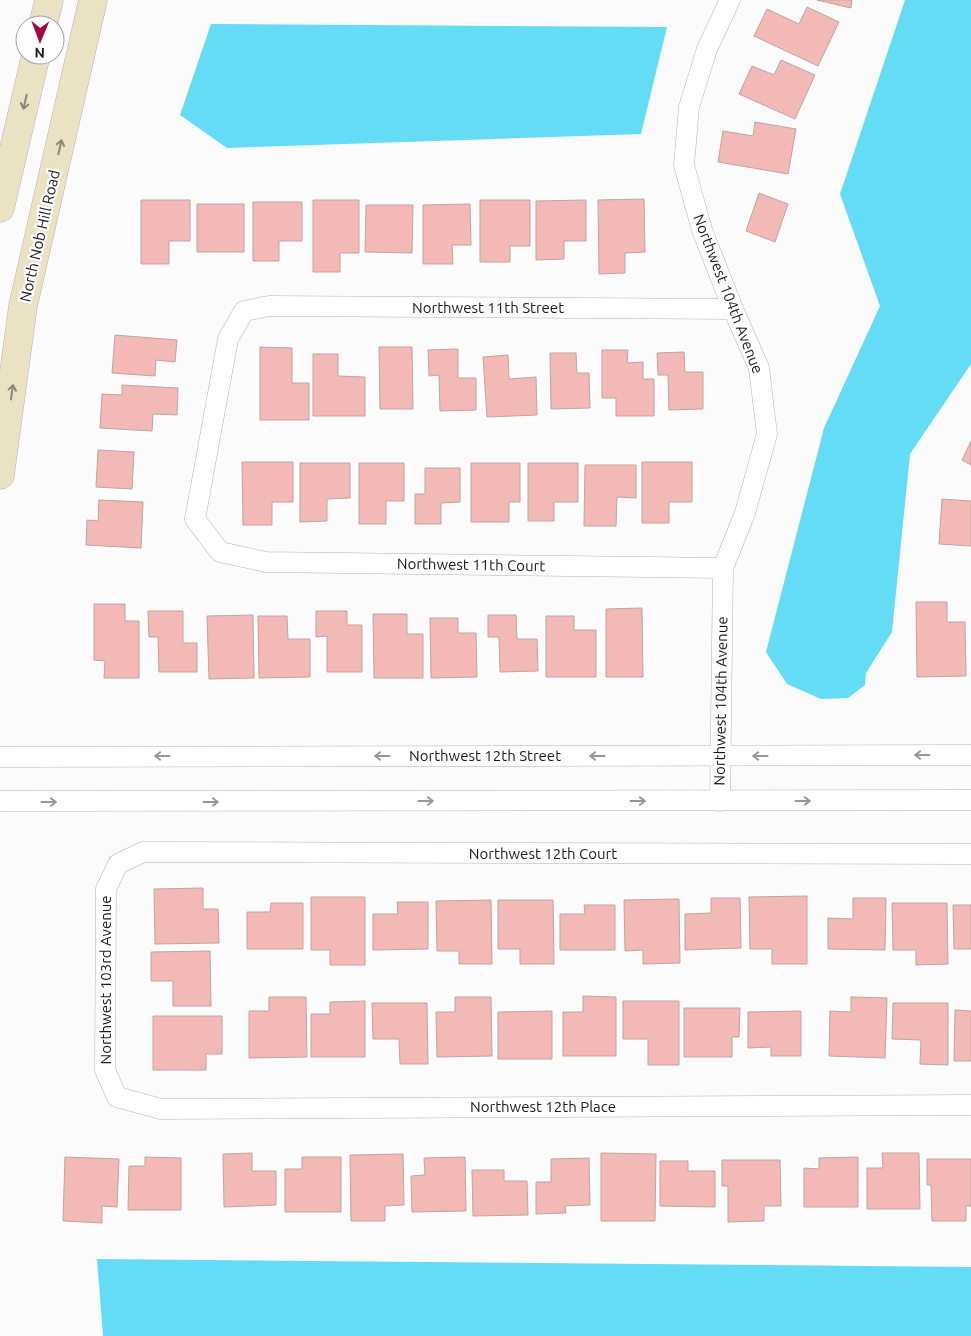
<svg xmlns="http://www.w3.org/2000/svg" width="971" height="1336" font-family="Ubuntu,sans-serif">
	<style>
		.water { fill: #64dcf6 }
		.building { fill: #f3b9b6; stroke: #c1a3a1 }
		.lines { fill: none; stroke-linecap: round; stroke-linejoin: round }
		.minor-casing { stroke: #baacc3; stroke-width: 21 }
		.secondary-casing { stroke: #baacc3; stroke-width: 29 }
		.minor { stroke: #fff; stroke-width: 20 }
		.secondary { stroke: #eae2c2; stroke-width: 28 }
		.oneway { stroke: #8c8678 }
		.oneway2 { stroke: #98969a }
		.labels { text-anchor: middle; stroke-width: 4.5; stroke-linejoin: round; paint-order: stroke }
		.street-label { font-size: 15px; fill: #1a151e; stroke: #fff }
	</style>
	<rect width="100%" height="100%" fill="#fbfbfb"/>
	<path class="water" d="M905,0h66v364l-61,90 -18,178 -26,41 -1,12 -17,13 -27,1 -34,-15 -21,-32 58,-224 56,-122 -40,-112z
		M211,24l456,3 -26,107 -414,14 -47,-33z
		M97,1259l874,8v69h-868z"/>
	<path class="building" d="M817,0h35l-1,8z
		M807,7l32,15 -21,44 -64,-30 13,-27 32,15z
		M781,60l34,15 -20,44 -56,-25 13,-28 22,9z
		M755,122l41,7 -8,45 -70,-12 5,-31 30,5z
		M759,193l29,11 -13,38 -29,-11z
		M644,199l1,53 -20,1v20l-26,1 -1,-74z
		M141,200h49v41h-21v23h-28z
		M313,200h46v53h-19v19h-27z
		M480,200h50v46h-20v16h-30z
		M586,200v41h-22v18l-28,1v-59z
		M253,202h49v39h-23v20h-26z
		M197,204h47v48h-47z
		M470,204l1,41h-19l1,19h-30v-59z
		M366,205h47l-1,48 -47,-1z
		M115,335l62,5 -2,22 -19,-2 -1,16 -43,-3z
		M260,347l32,1v35h17v37h-49z
		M379,347h33l1,62h-33z
		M458,349v29h18v32l-36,1 -1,-36 -10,1 -1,-26z
		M602,350h26l-1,13 16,-1v17h11v37h-38v-18h-14z
		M684,352l1,20h18v37l-34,1 -1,-35h-10l-1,-22z
		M550,353h26l1,20h12l1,35 -39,1z
		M313,354h25v22l27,1v39h-52z
		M508,355l1,24 27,-2 1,38 -50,2 -4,-60z
		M122,385l56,3 -1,27 -24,-1 -1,17 -52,-3 2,-34 20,1z
		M971,441v24l-9,-5z
		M98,450l36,2 -2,37 -36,-2z
		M242,462h51v40h-21v23h-29z
		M642,462h50v40h-23v21h-27z
		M300,463h50v35l-23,1v22l-27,1z
		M359,463h45v38h-18v23h-27z
		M471,463h49v39h-11v20h-38z
		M528,463h50v39h-24v19h-26z
		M585,465h51v33l-19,-1 -1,29h-32z
		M425,468h35v34l-19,1v21h-26v-30h10z
		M942,499l29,2v45l-32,-2z
		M99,500l44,2 -2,46 -55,-3 1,-25 11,1z
		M916,602h31v20h18l1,54 -49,1z
		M94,604h31v17h14v57h-35l1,-17 -11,-1z
		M642,608l1,69h-37v-68z
		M148,611h35v32h14v29h-38l-1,-35h-9z
		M316,611h31v14h15v47h-35v-36l-11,1z
		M373,614h34v20h16v44h-49z
		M253,615l1,63 -45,1 -2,-63z
		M488,615h28l1,24h20l1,32 -38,1 -1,-35h-11z
		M258,616h29l1,23h22v38l-51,1z
		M546,616h28v14h22v47h-50z
		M430,618h28v15h18l1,44 -46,1z
		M203,888v21h15l1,34 -64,1 -1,-55z
		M807,896v68h-35v-15h-22l-1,-52z
		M311,897h54v68h-35v-15h-19z
		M711,898h29l1,50 -56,2v-36l26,-1z
		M853,898h33l-1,52 -57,-1v-31l25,1z
		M679,899l1,64 -37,1v-14l-18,1 -1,-51z
		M491,900l1,64h-33v-13h-22l-1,-50z
		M498,900h55l1,64h-34v-15h-22z
		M397,902h31v47l-55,1v-36h25z
		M271,903h32v46h-56v-37h23z
		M892,903h55l1,61 -32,1v-15h-23z
		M584,905h31v45h-55v-36h25z
		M953,905h18v44h-17z
		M210,951l1,55h-38v-25h-22v-29z
		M583,996l33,1v59h-53v-44h20z
		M269,997h37l1,60 -58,1v-47h20z
		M455,997h36l1,59 -55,1 -1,-45h19z
		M851,997l36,1 -2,60 -56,-2 1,-45 21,1z
		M365,1001v56h-54v-43h19v-12z
		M623,1001h56v64h-31v-26h-25z
		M372,1003h55l1,61h-28l-1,-25h-26z
		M893,1003h55v62l-28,-1 1,-24 -29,-1z
		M684,1008h56l-1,29h-7v20h-48z
		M955,1010l16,1v50h-17z
		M552,1011v48h-54v-47z
		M801,1011v45h-30v-9l-23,1v-36z
		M153,1016h69v38h-16v16h-53z
		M252,1153v18h24v34l-52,2 -1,-53z
		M601,1153l55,1 -1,67h-54z
		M882,1153h37l1,56h-53v-41h16z
		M403,1154l1,51 -19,1v15h-34l-1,-66z
		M65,1157l54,2 -2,48 -15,-1v17l-39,-2z
		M145,1157l36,1v52h-53l1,-44h16z
		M302,1157h39v55h-56v-43h17z
		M465,1157l1,54 -54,1 -1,-36 14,-1 -1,-17z
		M858,1157v50h-54v-39l15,1v-11z
		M589,1158l1,47 -25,1 1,7 -30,1v-32h15v-23z
		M927,1159h44v47h-5v15h-34l-1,-36h-4z
		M722,1160h58l1,46h-17v15l-36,1v-36h-6z
		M660,1161h28v10h27v36l-55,-1z
		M472,1170h32v11h23l1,34 -55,1z"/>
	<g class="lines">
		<g class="minor-casing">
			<path id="minor" d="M723,568l-457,-6 -46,-10 -25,-33 33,-180 16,-28 25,-5 464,3
				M0,757l971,-2
				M0,801l971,-1
				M720,801l3,-233 22,-55 22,-79 -8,-66 -26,-59 -31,-79 -18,-65 5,-58 18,-58 23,-49
				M971,854l-828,-2 -25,12 -12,25 -1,181 12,27 44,12 810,-4"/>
		</g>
		<g class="secondary-casing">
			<path id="secondary" d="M43,25l6,-25
				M0,208l36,-153
				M0,475l23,-169 70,-306"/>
		</g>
		<use href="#minor" class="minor"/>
		<use href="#secondary" class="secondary"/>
	</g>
	<defs><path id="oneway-shaft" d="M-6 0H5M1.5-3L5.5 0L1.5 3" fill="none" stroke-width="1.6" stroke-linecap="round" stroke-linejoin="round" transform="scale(1.25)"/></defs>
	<g class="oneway">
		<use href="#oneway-shaft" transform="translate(25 102) rotate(103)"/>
		<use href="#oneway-shaft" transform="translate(60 147) rotate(-77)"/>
		<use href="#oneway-shaft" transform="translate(12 392) rotate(-82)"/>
	</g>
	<g class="oneway2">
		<use href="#oneway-shaft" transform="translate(922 755) rotate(180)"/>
		<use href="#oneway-shaft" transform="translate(162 756) rotate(180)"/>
		<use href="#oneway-shaft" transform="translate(382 756) rotate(-180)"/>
		<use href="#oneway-shaft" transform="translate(597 756) rotate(-180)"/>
		<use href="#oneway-shaft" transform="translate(760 756) rotate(180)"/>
		<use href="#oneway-shaft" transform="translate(426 801)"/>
		<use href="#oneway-shaft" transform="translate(638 801)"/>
		<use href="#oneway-shaft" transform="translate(803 801)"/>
		<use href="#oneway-shaft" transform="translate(49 802)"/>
		<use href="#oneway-shaft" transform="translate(211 802)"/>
	</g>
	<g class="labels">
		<g class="street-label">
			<text transform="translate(40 236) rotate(-77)" y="5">North Nob Hill Road</text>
			<text transform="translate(728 294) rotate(69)" y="5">Northwest 104th Avenue</text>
			<text x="488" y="313">Northwest 11th Street</text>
			<text transform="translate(471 565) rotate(1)" y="5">Northwest 11th Court</text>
			<text transform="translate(721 701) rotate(-89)" y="5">Northwest 104th Avenue</text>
			<text x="485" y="761">Northwest 12th Street</text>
			<text x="543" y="859">Northwest 12th Court</text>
			<text transform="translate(106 980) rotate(-90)" y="5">Northwest 103rd Avenue</text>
			<text x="543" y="1112">Northwest 12th Place</text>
		</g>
	</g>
	<g transform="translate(40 40) rotate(181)"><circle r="24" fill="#ffffff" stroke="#a3a1a5"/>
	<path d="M0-4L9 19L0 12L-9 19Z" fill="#a0064a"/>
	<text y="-8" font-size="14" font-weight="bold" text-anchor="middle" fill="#1a151e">N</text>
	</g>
</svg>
